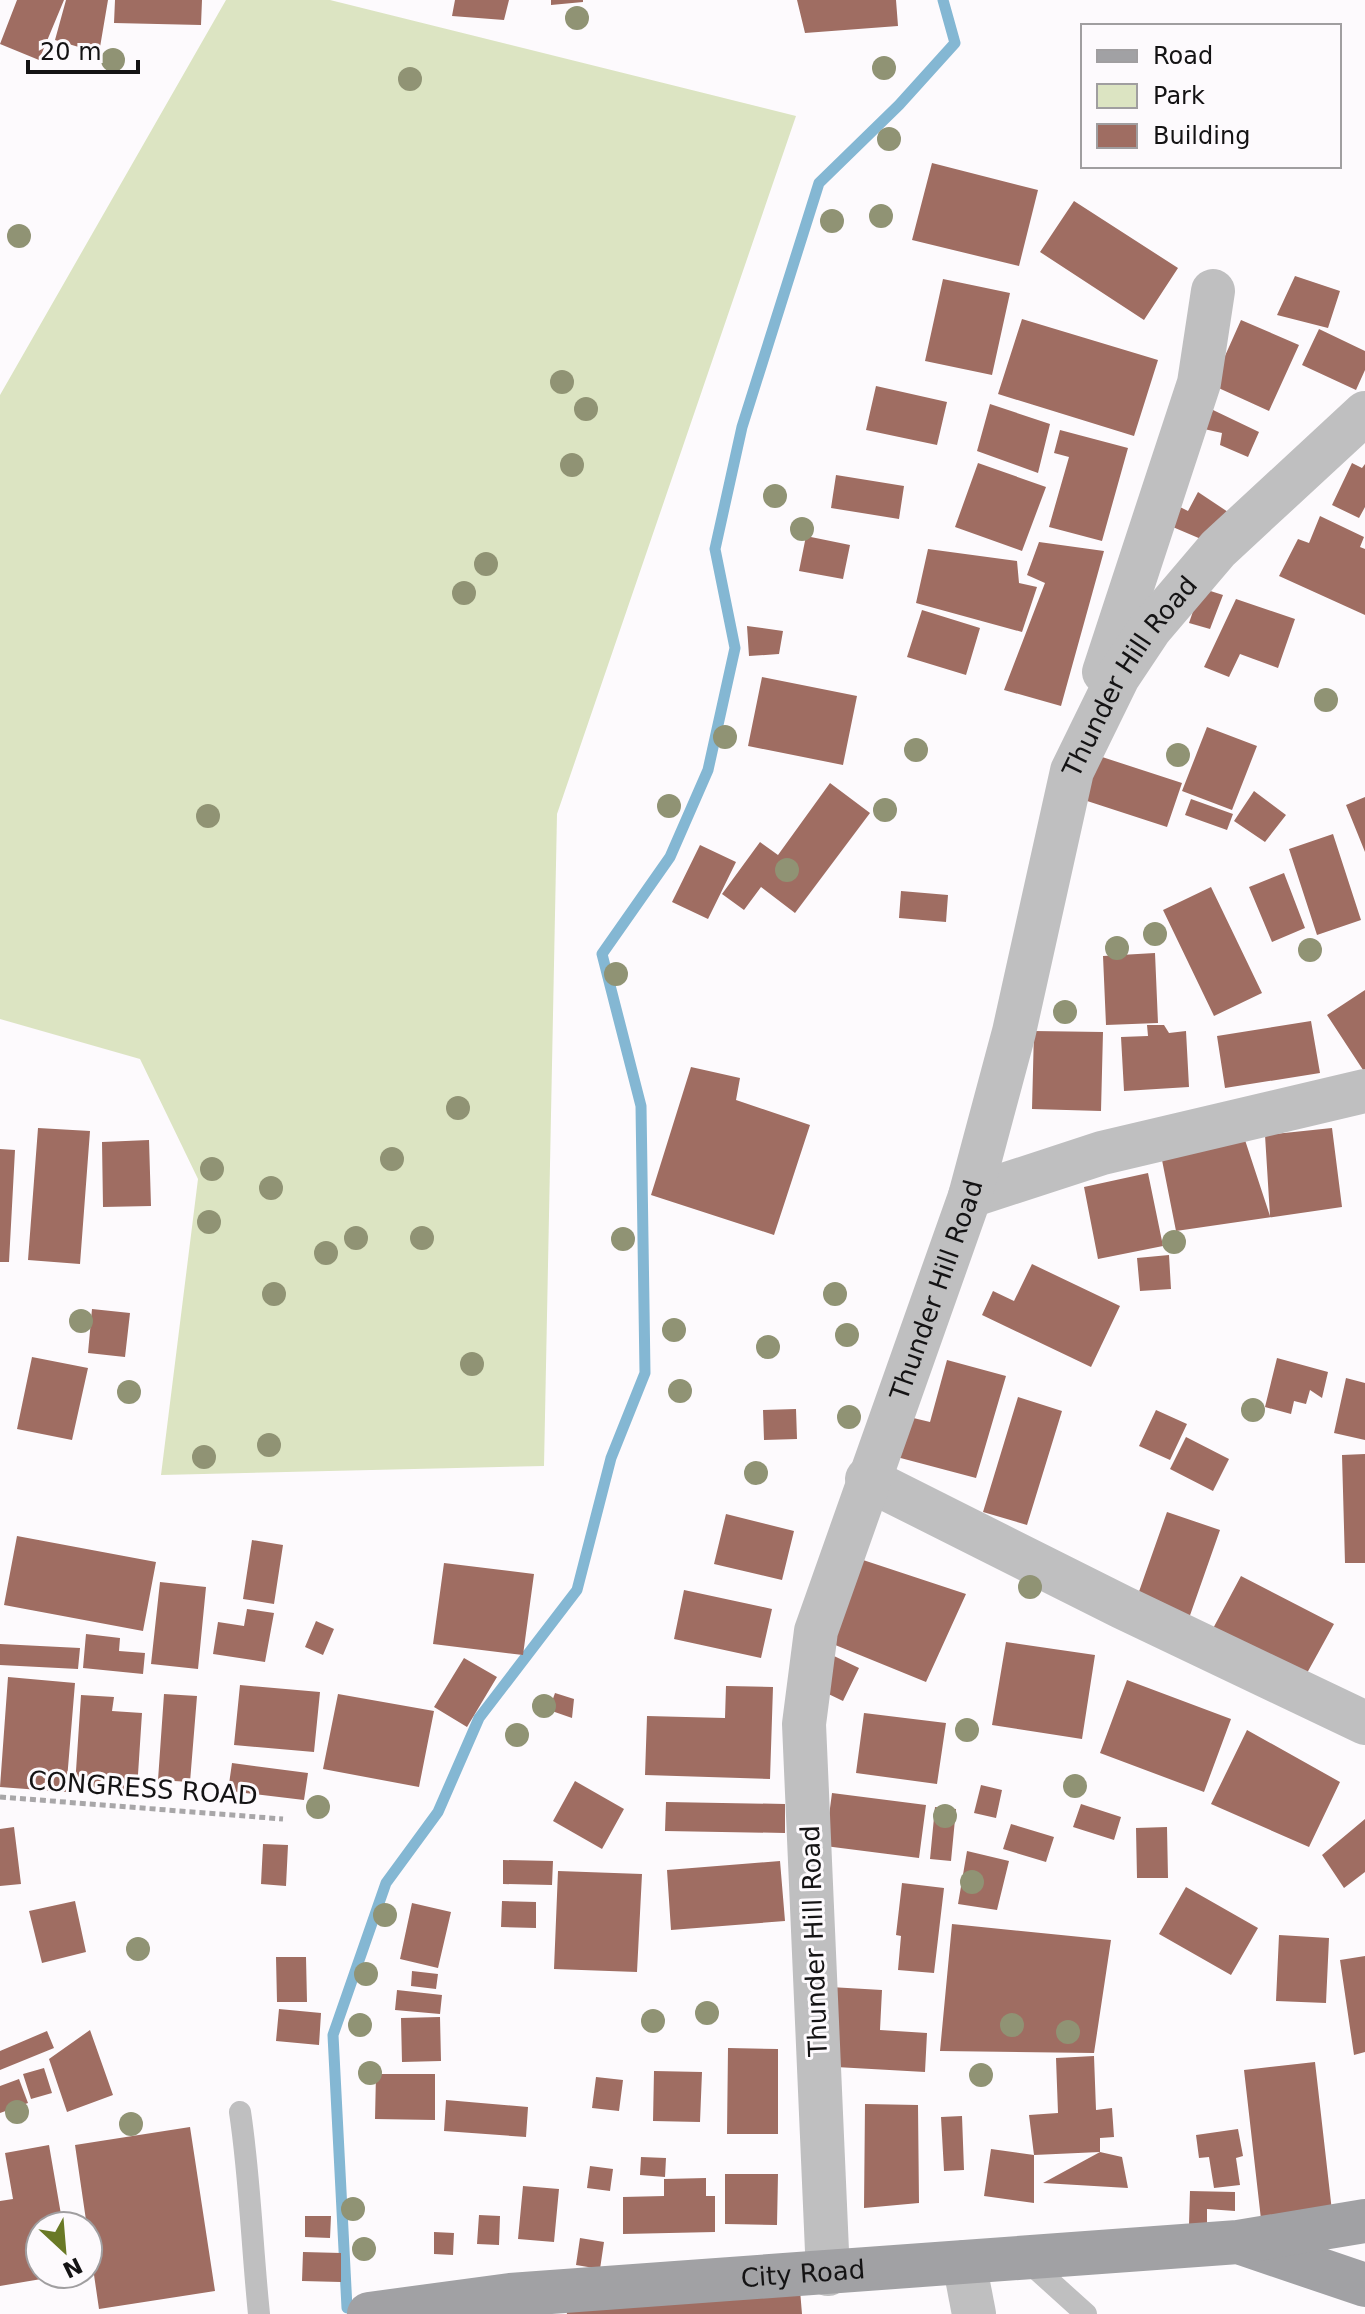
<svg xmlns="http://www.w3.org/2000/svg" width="1365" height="2314" font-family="'DejaVu Sans',sans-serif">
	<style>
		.green { fill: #dce4c2 }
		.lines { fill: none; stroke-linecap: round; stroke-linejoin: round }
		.stream { stroke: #84b7d3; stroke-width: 11 }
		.building { fill: #9f6d62 }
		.path { stroke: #a8a6a8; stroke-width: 5; stroke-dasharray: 6 4; stroke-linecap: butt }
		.lane { stroke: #bfbfc0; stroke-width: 22 }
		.street { stroke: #bfbfc0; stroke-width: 44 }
		.secondary { stroke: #a1a1a4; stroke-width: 44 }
		.tree { fill: #909374 }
		.labels { text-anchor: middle; stroke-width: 6; stroke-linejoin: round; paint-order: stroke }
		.street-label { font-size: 26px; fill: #141314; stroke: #fdfafd }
	</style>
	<rect width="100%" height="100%" fill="#fdfafd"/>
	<path class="green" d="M226,0h104l466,116 -239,698 -13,652 -383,9 37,-296 -58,-120 -140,-40v-624z"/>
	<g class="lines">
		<path class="stream" d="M347,2308l-14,-273 53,-152 52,-71 41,-94 98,-128 34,-132 34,-85 -4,-267 -39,-152 68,-97 38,-87 27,-122 -20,-99 27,-122 77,-244 80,-78 56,-62 -12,-43"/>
	</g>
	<path class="building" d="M17,0h47l-25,60 -39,-16z
		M66,0h42l-9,53 -44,-13z
		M115,0h87l-1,25 -87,-2z
		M455,0h54l-5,20 -52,-4z
		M551,0h32v2l-32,3z
		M797,0h99l2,26 -93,7z
		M932,163l106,27 -19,76 -107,-26z
		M1074,201l104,67 -34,52 -104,-68z
		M1295,276l45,15 -12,37 -51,-13z
		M943,279l67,14 -18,82 -67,-14z
		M1022,319l136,41 -24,76 -136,-42z
		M1241,320l58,25 -30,66 -57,-26z
		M1319,329l46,22v19l-9,20 -54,-25z
		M876,386l71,16 -10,43 -71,-15z
		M990,404l60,20 -12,49 -61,-22z
		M1213,410l46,22 -11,25 -28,-12 2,-12 -18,-4z
		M1060,430l68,18 -26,93 -53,-14 20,-70 -15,-4z
		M978,463l68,24 -24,64 -67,-24z
		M1352,463l10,5 3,-4v43l-6,11 -27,-13z
		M836,475l68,11 -5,33 -68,-11z
		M1198,492l30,20 -20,30 -40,-17 6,-21 14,7z
		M1320,516l44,21 -4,10 5,2v66l-86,-39 19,-37 11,4z
		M806,536l44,9 -7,34 -44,-8z
		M1039,542l65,9 -43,155 -57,-16 41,-107 -18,-8z
		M928,549l89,12 2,22 18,4 -15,45 -106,-29z
		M1201,588l22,7 -13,34 -21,-6z
		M1236,599l59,20 -17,49 -38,-14 -11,23 -25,-10z
		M922,610l58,18 -14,47 -59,-18z
		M747,626l36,5 -4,23 -30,2z
		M762,677l95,19 -14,69 -95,-19z
		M1207,727l50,19 -25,64 -50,-19z
		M1096,755l86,28 -15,44 -86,-28z
		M830,783l40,30 -75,100 -34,-26 -17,23 -22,-16 38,-52 18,13z
		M1254,791l32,24 -21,27 -31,-21z
		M1365,797v55l-19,-47z
		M1191,799l42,15 -6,16 -42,-15z
		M1333,834l28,86 -44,15 -28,-86z
		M700,845l36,17 -28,57 -36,-17z
		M1284,873l21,55 -33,14 -23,-55z
		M1211,887l51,106 -48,23 -51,-106z
		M901,891l47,4 -2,27 -47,-4z
		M1155,953l3,70 -52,2 -3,-69z
		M1365,990v83l-38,-58z
		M1311,1021l9,52 -95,15 -8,-52z
		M1147,1025h17l5,8 17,-2 3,56 -65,4 -3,-54 27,-1z
		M1034,1031l69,1 -2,79 -69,-2z
		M691,1067l49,11 -4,22 74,25 -36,110 -123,-40z
		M38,1128l52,3 -10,133 -52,-4z
		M1332,1128l10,79 -166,24 -15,-76 84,-15 25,76 -5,-81z
		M149,1140l2,66 -48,1 -1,-65z
		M0,1149l15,1 -6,112h-9z
		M1148,1173l15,73 -65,13 -14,-72z
		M1169,1255l2,34 -31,2 -3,-33z
		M1032,1264l88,42 -29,61 -109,-52 11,-24 21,10z
		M92,1309l38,4 -5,44 -37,-4z
		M32,1357l56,11 -16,72 -55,-11z
		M1277,1358l51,14 -6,26 -12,-8 -4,14 -12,-3 -3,13 -26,-7z
		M947,1360l59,16 -30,102 -83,-22 12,-40 25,6z
		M1346,1378l19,5v57l-31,-7z
		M1018,1397l44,14 -35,114 -44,-13z
		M796,1409l1,30 -33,1 -1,-30z
		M1156,1410l31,14 -17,36 -31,-14z
		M1186,1437l43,22 -16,32 -43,-22z
		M1365,1454v109h-20l-3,-108z
		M1167,1512l53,18 -32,91 -53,-18z
		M726,1514l68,17 -12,49 -68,-16z
		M17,1536l139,26 -13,69 -139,-26z
		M252,1540l31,5 -9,59 -31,-5z
		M857,1558l109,36 -40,88 -103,-42z
		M444,1563l90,11 -11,81 -90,-11z
		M1241,1576l93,48 -33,60 -92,-48z
		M160,1582l46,5 -8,82 -47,-5z
		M684,1590l88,19 -11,49 -87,-19z
		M247,1609l27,4 -9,49 -52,-8 5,-32 26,4z
		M316,1621l18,8 -11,26 -18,-8z
		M86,1634l34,4 -1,13 26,2 -2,21 -60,-6z
		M1006,1642l89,13 -13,84 -90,-14z
		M0,1644l80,4 -2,21 -78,-4z
		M834,1656l25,12 -16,33 -25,-12z
		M464,1658l33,19 -30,50 -33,-20z
		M8,1677l67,6 -9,109 -66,-5z
		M1127,1680l104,39 -27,73 -104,-39z
		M240,1685l80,7 -6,60 -80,-7z
		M726,1686l47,1 -3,92 -125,-4 2,-59 78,2z
		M555,1693l19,6 -2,19 -23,-8z
		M164,1694l33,2 -7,86 -32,-2z
		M338,1694l96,17 -15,76 -96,-18z
		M81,1695l33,2 -2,14 30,2 -5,77 -62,-4z
		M864,1713l82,10 -9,61 -81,-11z
		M1247,1730l93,52 -31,65 -98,-43z
		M232,1763l76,10 -4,27 -76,-9z
		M575,1781l49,28 -22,40 -49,-28z
		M981,1785l21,5 -6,28 -22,-5z
		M832,1793l94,12 -7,53 -94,-12z
		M666,1802l119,2v29l-120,-2z
		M1081,1804l40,13 -7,23 -41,-13z
		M935,1807l21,2 -5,52 -21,-2z
		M1365,1819v53l-21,16 -22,-33z
		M1011,1824l43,13 -8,25 -43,-13z
		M14,1827l7,57 -21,2v-57z
		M1167,1827l1,51h-31l-1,-50z
		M263,1844l25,1 -2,41 -25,-2z
		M967,1851l42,10 -12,49 -39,-6z
		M503,1860l50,1 -1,24 -49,-1z
		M780,1861l5,60 -114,9 -4,-60z
		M558,1871l84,3 -5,98 -83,-3z
		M902,1883l42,5 -10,85 -36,-3 3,-34 -5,-1z
		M1186,1887l72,41 -27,47 -72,-41z
		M75,1901l11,51 -44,11 -13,-52z
		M502,1901l34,1v26l-35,-1z
		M412,1903l39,9 -13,56 -38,-9z
		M952,1924l159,16 -17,113 -154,-2z
		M1279,1935l50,3 -3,65 -50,-2z
		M1365,1956v96l-11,3 -14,-95z
		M276,1957h30l1,45h-30z
		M412,1971l26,3 -2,15 -25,-3z
		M830,1987l52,3 -2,40 47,3 -2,39 -89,-5z
		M397,1990l45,5 -2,19 -45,-4z
		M279,2009l42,4 -2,32 -43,-4z
		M440,2017l1,44 -39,1 -1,-44z
		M90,2030l23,65 -46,17 -18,-53z
		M47,2031l7,17 -54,22v-19z
		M728,2048l50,1v85h-51z
		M1094,2056l2,54 16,-2 2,29 -14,1v14l22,5 6,31 -85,-5 57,-31 -66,3 -5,-40 29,-2 -2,-55z
		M1315,2062l18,158 -71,8 -18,-158z
		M44,2068l8,25 -21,6 -8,-25z
		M654,2071l48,1 -2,50 -47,-1z
		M376,2074h59v46l-60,-1z
		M596,2077l27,3 -4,31 -27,-3z
		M19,2079l9,24 -28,10v-27z
		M446,2100l82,7 -2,30 -82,-6z
		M865,2104l53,1 1,98 -55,5z
		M962,2116l2,54 -20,1 -3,-54z
		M190,2127l25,164 -116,18 -24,-164z
		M1238,2129l5,27 -7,2 4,27 -26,3 -5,-31 -10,1 -3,-23z
		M49,2145l14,81h-23v48l19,2 -59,10v-85l13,-2 -8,-46z
		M991,2149l43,6v48l-50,-7z
		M641,2157l25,1 -1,19 -25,-2z
		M590,2166l23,3 -3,22 -23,-3z
		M725,2174h53l-1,51 -52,-1z
		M706,2178v18h9v36l-92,2v-37l41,-1v-17z
		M523,2186l36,3 -5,53 -36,-3z
		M1190,2191l45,1v19l-28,-2v16h-18z
		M479,2215l21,1 -1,29 -22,-1z
		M305,2216h26l-1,22 -25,-1z
		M434,2232l20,1 -1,22 -19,-1z
		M580,2238l24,4 -4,27 -24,-4z
		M303,2252l38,1v29l-39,-1z
		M800,2290l2,24h-235l-1,-5z"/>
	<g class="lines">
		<path class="path" d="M0,1797l283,22"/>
		<path class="lane" d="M240,2112c10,66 12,135 19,202
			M1024,2258l62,56"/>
		<g class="street">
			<path d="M1104,672l95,-289 14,-92"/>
			<path d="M970,1196l132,-43 263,-62"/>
			<path d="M867,1479l255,128 243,116"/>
			<path d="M964,2262l10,52"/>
			<path id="s1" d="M828,2274l-24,-550 12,-93 154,-435 44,-164 58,-261 46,-94 32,-48 68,-80 147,-136"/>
		</g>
		<g class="secondary">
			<path d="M1244,2244l121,41"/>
			<path id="s2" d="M369,2314l141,-19 728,-53 127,-21"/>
		</g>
	</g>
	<g class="tree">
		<circle cx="577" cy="18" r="12"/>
		<circle cx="113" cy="60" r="12"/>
		<circle cx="884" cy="68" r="12"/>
		<circle cx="410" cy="79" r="12"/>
		<circle cx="889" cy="139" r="12"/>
		<circle cx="881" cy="216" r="12"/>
		<circle cx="832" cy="221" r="12"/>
		<circle cx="19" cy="236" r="12"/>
		<circle cx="562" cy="382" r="12"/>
		<circle cx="586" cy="409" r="12"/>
		<circle cx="572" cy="465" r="12"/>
		<circle cx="775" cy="496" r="12"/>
		<circle cx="802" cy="529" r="12"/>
		<circle cx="486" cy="564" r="12"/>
		<circle cx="464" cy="593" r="12"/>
		<circle cx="1326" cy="700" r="12"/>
		<circle cx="725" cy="737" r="12"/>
		<circle cx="916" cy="750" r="12"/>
		<circle cx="1178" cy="755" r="12"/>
		<circle cx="669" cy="806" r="12"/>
		<circle cx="885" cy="810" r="12"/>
		<circle cx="208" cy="816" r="12"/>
		<circle cx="787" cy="870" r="12"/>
		<circle cx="1155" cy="934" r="12"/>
		<circle cx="1117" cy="948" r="12"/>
		<circle cx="1310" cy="950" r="12"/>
		<circle cx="616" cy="974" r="12"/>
		<circle cx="1065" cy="1012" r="12"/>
		<circle cx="458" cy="1108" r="12"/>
		<circle cx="392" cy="1159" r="12"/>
		<circle cx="212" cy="1169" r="12"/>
		<circle cx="271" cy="1188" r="12"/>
		<circle cx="209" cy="1222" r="12"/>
		<circle cx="356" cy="1238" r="12"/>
		<circle cx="422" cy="1238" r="12"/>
		<circle cx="623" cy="1239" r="12"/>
		<circle cx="1174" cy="1242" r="12"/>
		<circle cx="326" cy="1253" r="12"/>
		<circle cx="274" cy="1294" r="12"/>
		<circle cx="835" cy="1294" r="12"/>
		<circle cx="81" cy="1321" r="12"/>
		<circle cx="674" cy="1330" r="12"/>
		<circle cx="847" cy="1335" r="12"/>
		<circle cx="768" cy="1347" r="12"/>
		<circle cx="472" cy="1364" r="12"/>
		<circle cx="680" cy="1391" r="12"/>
		<circle cx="129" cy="1392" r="12"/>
		<circle cx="1253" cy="1410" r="12"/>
		<circle cx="849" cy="1417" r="12"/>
		<circle cx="269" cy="1445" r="12"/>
		<circle cx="204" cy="1457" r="12"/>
		<circle cx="756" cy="1473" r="12"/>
		<circle cx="1030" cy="1587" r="12"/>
		<circle cx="544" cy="1706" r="12"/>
		<circle cx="967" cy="1730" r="12"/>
		<circle cx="517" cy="1735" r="12"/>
		<circle cx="1075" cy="1786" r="12"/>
		<circle cx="318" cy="1807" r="12"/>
		<circle cx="945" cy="1816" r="12"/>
		<circle cx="972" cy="1882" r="12"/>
		<circle cx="385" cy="1915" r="12"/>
		<circle cx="138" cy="1949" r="12"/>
		<circle cx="366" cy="1974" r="12"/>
		<circle cx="707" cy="2013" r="12"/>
		<circle cx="653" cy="2021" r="12"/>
		<circle cx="360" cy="2025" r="12"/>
		<circle cx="1012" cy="2025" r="12"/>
		<circle cx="1068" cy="2032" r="12"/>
		<circle cx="370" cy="2073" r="12"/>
		<circle cx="981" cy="2075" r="12"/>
		<circle cx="17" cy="2112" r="12"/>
		<circle cx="131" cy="2124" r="12"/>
		<circle cx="353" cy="2209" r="12"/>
		<circle cx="364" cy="2249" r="12"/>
	</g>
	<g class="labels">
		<g class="street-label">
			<text dy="9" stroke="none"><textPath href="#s1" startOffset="1654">Thunder Hill Road</textPath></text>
			<text dy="9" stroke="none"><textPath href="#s1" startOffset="1006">Thunder Hill Road</textPath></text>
			<text transform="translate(143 1788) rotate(4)" y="9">CONGRESS ROAD</text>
			<text transform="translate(814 1941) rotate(-92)" y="9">Thunder Hill Road</text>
			<text dy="9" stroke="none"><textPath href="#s2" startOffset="436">City Road</textPath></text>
		</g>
	</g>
	<rect x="1081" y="24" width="260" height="144" fill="#fdfafd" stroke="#a09ea0" stroke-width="2"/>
	<rect x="1097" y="50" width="40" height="12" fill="#a1a1a4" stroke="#a09ea0" stroke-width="2"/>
	<text x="1153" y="64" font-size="24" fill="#141314">Road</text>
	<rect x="1097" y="84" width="40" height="24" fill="#dce4c2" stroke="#a09ea0" stroke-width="2"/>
	<text x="1153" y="104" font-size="24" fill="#141314">Park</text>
	<rect x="1097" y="124" width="40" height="24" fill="#9f6d62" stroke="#a09ea0" stroke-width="2"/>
	<text x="1153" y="144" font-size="24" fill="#141314">Building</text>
	<g transform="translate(64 2250) rotate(154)"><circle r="38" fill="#fdfafd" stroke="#a09ea0" stroke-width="2"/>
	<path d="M0-6L14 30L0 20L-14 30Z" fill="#697926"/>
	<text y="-12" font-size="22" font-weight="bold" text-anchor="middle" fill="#141314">N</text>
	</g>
	<path d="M28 60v12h110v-12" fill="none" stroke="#141314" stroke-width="4"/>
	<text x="40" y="60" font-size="24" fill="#141314" stroke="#fdfafd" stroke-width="6" paint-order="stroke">20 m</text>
</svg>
